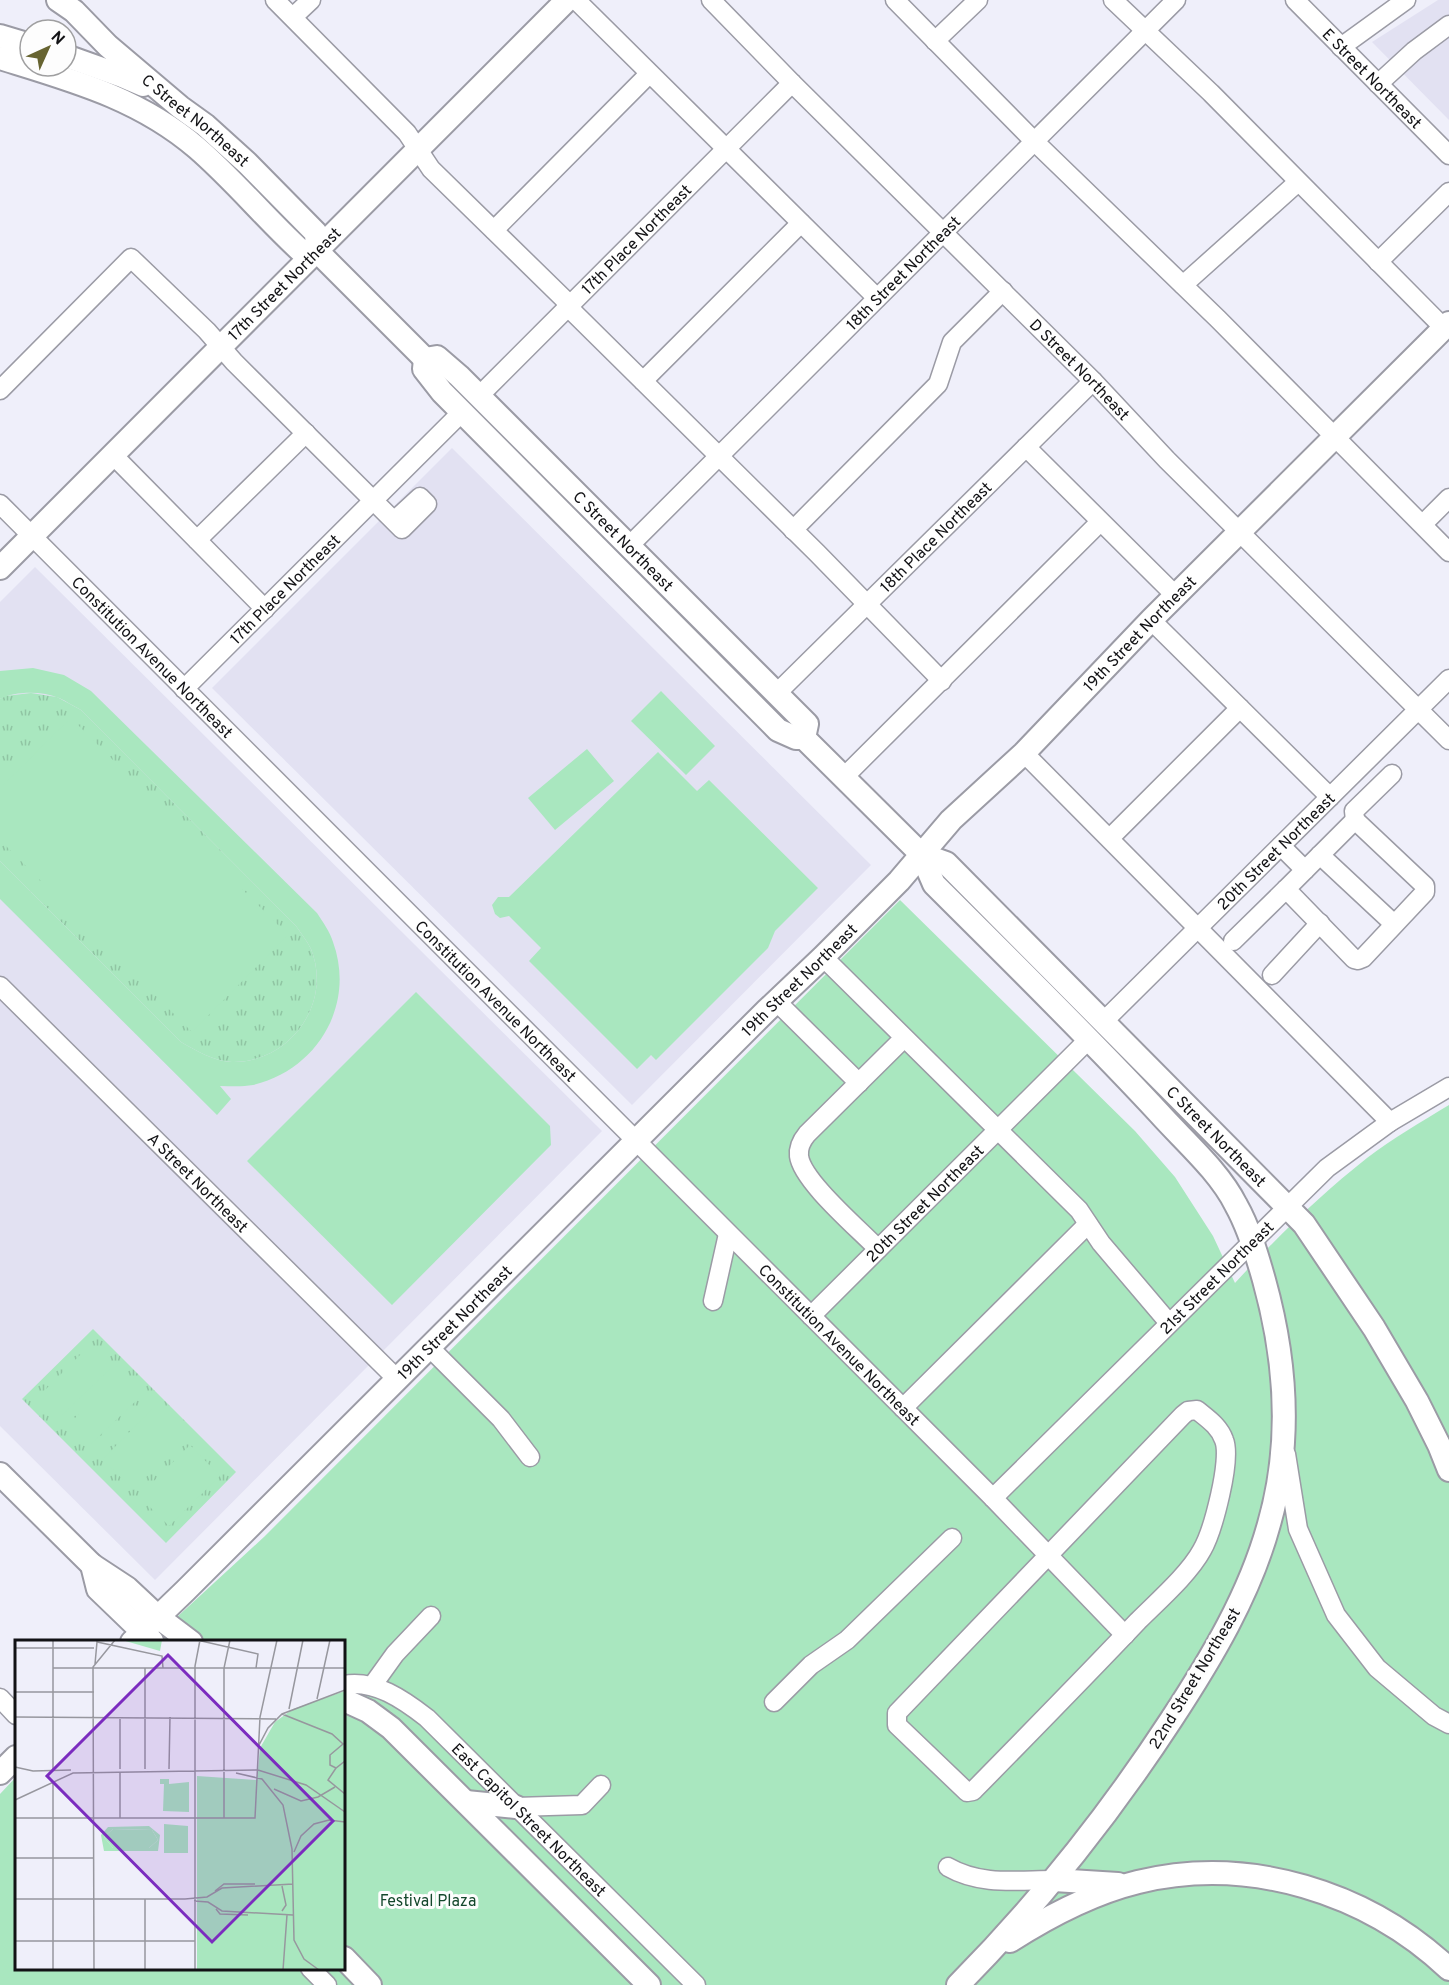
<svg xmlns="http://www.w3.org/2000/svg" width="1449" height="1985" font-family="Overpass,sans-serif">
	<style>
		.built { fill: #e2e1f2 }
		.grass { fill: url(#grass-tufts) }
		.garden { fill: #a9e7bf }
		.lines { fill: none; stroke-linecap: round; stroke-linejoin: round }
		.minor-casing { stroke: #9b9ba5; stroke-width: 21 }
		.major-casing { stroke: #9b9ba5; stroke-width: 26 }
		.minor { stroke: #fff; stroke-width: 18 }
		.major { stroke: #fff; stroke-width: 22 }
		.labels { text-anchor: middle; stroke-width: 6; stroke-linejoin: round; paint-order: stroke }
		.street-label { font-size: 16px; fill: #121215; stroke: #fdfdfd }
		.park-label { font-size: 16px; fill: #14482c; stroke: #fdfdfd }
		.inset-road { fill: none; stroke: #97979e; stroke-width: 1.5 }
		.view { fill: #7b2cbf; fill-opacity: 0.15; stroke: #7b2cbf; stroke-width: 3 }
		.inset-edge { fill: none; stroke: #121215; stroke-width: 3 }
	</style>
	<defs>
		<pattern id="grass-tufts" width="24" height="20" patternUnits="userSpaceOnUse" patternTransform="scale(1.5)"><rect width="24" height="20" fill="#a9e7bf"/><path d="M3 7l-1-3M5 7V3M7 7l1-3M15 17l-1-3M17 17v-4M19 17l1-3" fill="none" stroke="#90c5a3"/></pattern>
	</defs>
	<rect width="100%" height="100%" fill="#efeffa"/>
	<path class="built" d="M1438,0h11v120l-77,-78z
		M452,448l419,417 -239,240 -420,-417z
		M35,567l567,564 -447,449 -155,-154v-824z"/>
	<path class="grass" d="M31,693l26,4 24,13 215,216c5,7 11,15 15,23 22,55 -22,114 -79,113 -19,-1 -35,-11 -51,-20l-181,-181v-162l5,-3z
		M93,1329l143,143 -70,71 -144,-144z"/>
	<path class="garden" d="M33,668l31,7 27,16 226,222c6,9 13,19 16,29 23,63 -16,128 -80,143 -11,2 -23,1 -33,1l11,13 -14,16 -217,-216v-38l181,181c16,9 32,19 51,20 57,1 101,-58 79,-113 -4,-8 -10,-16 -15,-23l-215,-216c-8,-4 -15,-9 -22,-12 -17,-7 -43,-7 -59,1v-28z
		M661,691l54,55 -29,29 -55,-54z
		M71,718l217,217 -96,97 -192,-192v-52z
		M587,749l27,32 -59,49 -27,-32z
		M658,752l39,39 12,-11 109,108 -43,43 -7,17 -112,112 -5,-5 -14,14 -108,-108 12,-13 -32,-32 -9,2 -5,-4 -3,-9 6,-8h11z
		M900,900l235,231 40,46 38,59 22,47c41,-45 85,-88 132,-125 26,-20 54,-36 82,-53v880h-1449v-191l16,-17v191h328v-326l-193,-1 114,-105z
		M416,992l134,134 1,19 -159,160 -145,-144z
		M88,1347l22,22 -48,46 -21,-21z
		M117,1376l22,22 -48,46 -21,-21z
		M153,1408l31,31 -51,51 -30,-31z
		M190,1445l30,31 -51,50 -30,-30z"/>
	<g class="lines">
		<g class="minor-casing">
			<g id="minor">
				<path d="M275,0l132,133 24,36 133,130 4,8 249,246 125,128"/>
				<path d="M576,0l301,298"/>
				<path id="s1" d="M711,0l81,83 301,298 74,79 282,280"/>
				<path d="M895,0l140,142 183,177 231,233"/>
				<path d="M1113,0l98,93 233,235"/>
				<path id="s2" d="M1295,0l154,155"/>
				<path d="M293,17l18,-17"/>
				<path d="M935,41l43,-41"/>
				<path d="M1341,47l65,-47"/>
				<path d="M1378,84l36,-33 35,-26"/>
				<path d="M494,230l155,-156"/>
				<path d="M1378,262l71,-70"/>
				<path d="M1183,285l115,-103"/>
				<path d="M643,381l158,-158"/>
				<path d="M0,390l131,-132 76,73 27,31 168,167 25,-25 -7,-7 -26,24"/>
				<path id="s3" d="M479,396l313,-313"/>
				<path d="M1026,447l150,149"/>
				<path d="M113,455l152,154"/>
				<path id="s4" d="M0,504l993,994 132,137"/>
				<path d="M1423,524l26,-26"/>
				<path d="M793,530l145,-146 14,-42 51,-51"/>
				<path d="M197,540l109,-107"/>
				<path id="s5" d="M629,546l547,-546"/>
				<path d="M1151,620l179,177"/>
				<path id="s6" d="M184,689l278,-277"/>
				<path id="s7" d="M776,694l317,-313"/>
				<path d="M1024,753l366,369"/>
				<path d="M844,777l256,-255"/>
				<path d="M1355,820l70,66v6l-62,66 -5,2 -4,-1 -68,-70z"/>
				<path d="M1355,820l-1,-9 38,-37"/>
				<path d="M1110,838l130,-130"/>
				<path d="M1281,846l24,24"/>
				<path d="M1320,855l74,69"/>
				<path d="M1233,941l53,-52"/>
				<path d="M823,957l256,253 22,33 68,80"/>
				<path d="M1272,975l48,-52"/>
				<path id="s8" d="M0,986l397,393"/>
				<path d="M776,1001l83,82"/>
				<path id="s9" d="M1103,1022l346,-343"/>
				<path d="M878,1249c-19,-20 -76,-68 -79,-93 -1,-9 3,-16 8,-22l97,-96"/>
				<path d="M713,1301l15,-67"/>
				<path id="s10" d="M811,1316l278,-277"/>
				<path d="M429,1347l72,72 29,38"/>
				<path d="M903,1408l185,-184"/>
				<path d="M1197,1410c11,9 22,16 27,30 8,19 -11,91 -22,110 -13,24 -44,51 -64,71 -54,57 -110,114 -165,170l-6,1 -70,-67v-12l286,-298 5,-4z"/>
				<path d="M1286,1454l12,75 38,86 41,53 57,48 15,8"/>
				<path id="s11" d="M993,1498l334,-330 63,-46 59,-35"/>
				<path id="s12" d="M344,1685c30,-6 60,15 83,33l269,267"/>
				<path d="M372,1686l23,-32 36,-38"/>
				<path d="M0,1698l16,17"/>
				<path d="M774,1702l37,-37 36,-25 105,-102"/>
				<path d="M516,1807l66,-2 19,-20"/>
				<path d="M948,1867c33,19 70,13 106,13"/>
				<path d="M310,1968l17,17"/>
			</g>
		</g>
		<g class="major-casing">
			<g id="major">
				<path id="s13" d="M58,0l16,11 34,35 72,61 25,18 42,38 69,70 1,18 108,108"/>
				<path d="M0,36l30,9"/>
				<path d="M66,56l56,20 21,9"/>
				<path d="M0,58c71,22 139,40 197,90 37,32 68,70 104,103h16"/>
				<path d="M425,359l-1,10 18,23 336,338 18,8h8l117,116 13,30c76,76 152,150 225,229 25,28 60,58 77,92 13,23 21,50 28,75 22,79 28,164 5,244 -19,70 -58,135 -98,196 -62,95 -133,184 -213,265"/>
				<path id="s14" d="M425,359l12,-2 22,19 348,348 -3,14"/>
				<path id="s15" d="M0,568l567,-568"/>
				<path id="s16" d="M921,854l25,9 358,361 70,104 43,73 22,44 10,25"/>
				<path d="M0,1474l92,91 35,23 31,29 33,25"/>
				<path d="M92,1565l6,24 54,52"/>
				<path id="s17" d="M132,1642l53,-51 581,-580 57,-54 76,-76 52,-61 73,-67 127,-133 298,-297"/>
				<path d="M344,1700l24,11 23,17 258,257"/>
				<path d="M0,1773l16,-16"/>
				<path d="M466,1802l50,5"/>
				<path d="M1054,1880l64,4"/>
				<path d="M1010,1941c39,-25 83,-48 128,-59 111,-27 229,10 311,87"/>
				<path d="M344,1958l26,27"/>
			</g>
		</g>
		<use href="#minor" class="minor"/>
		<use href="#major" class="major"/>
	</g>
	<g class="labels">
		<g class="street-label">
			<text dy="6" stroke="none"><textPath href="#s2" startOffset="110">E Street Northeast</textPath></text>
			<text dy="6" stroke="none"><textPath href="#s13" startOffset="183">C Street Northeast</textPath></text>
			<text dy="6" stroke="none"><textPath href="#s3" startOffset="222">17th Place Northeast</textPath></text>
			<text dy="6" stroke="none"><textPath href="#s5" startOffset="387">18th Street Northeast</textPath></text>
			<text dy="6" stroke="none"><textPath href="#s15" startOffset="402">17th Street Northeast</textPath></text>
			<text dy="6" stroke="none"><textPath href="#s1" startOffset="522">D Street Northeast</textPath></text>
			<text dy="6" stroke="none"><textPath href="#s7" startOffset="224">18th Place Northeast</textPath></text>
			<text dy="6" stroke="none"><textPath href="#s14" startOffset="274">C Street Northeast</textPath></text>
			<text dy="6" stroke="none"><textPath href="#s6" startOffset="142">17th Place Northeast</textPath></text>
			<text dy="6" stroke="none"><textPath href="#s17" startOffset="1426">19th Street Northeast</textPath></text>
			<text dy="6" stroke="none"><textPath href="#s4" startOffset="216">Constitution Avenue Northeast</textPath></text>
			<text dy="6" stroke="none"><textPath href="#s9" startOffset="243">20th Street Northeast</textPath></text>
			<text dy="6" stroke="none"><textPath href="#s17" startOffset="940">19th Street Northeast</textPath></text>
			<text dy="6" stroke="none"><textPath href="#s4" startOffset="702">Constitution Avenue Northeast</textPath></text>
			<text dy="6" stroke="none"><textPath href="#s16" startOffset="411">C Street Northeast</textPath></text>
			<text dy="6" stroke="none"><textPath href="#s8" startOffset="279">A Street Northeast</textPath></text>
			<text dy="6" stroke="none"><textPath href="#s10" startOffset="160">20th Street Northeast</textPath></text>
			<text dy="6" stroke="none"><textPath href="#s11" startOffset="314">21st Street Northeast</textPath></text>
			<text dy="6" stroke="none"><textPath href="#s17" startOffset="454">19th Street Northeast</textPath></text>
			<text dy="6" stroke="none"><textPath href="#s4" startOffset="1188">Constitution Avenue Northeast</textPath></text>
			<text transform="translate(1194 1678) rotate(-59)" y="6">22nd Street Northeast</text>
			<text dy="6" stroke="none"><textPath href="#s12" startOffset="236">East Capitol Street Northeast</textPath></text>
		</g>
		<g class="park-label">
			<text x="428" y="1906">Festival Plaza</text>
		</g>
	</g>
	<g transform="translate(15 1640)">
		<rect width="330" height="330" fill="#efeffa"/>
		<path d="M98,189l39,1 6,10 -9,8h-36l-9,-11z" fill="#a9e7bf"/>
		<path d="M107,0h40l-2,11zM330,51v279h-148v-194l60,4 3,-32 15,-26 18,-13zM145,139h9v5l20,-2v30l-26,-1 1,-27h-4zM149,184l24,2v27h-24zM134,186l11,9 -2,16h-54l-3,-16 7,-8zM98,189l39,1 6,10 -9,8h-36l-9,-11zM98,190h36v16h-36z" fill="#a9e7bf" fill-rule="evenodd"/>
		<path class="inset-road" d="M182,0l61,14 -2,14M0,8h79M80,24l2,-22 65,14 1,12M38,28h292M0,52h79M302,59l13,-59M274,69l14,-69M267,74l50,20 11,10 -13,11v10l6,3 9,-7M0,77l261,2M105,77v52M243,107l10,-19 14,-14 63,-24M0,127l18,4 38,-1M321,128l-8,12 17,14M130,129v-101M154,129l1,-52M38,130v-130M209,130v-102l6,-28M221,133l26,6 21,26 9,44 2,91 10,19 15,11M259,149l27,12 17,-4 17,-10M0,160l58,-27 185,-3 48,15 39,27M0,178h240l5,-101 17,-77M105,178v-46M209,178v-46M279,212l7,-16 13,-12 15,-4 16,2M0,218h79M200,251l9,-7h31M0,259h170l22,-2 15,-9 71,-4M130,259v71M179,261l14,1 14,9 71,4M201,269l4,5 28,1M267,271l4,-6 -4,-19M0,301h180M38,330v-188M79,330l-1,-303 22,-27M180,330v-304l5,-26M268,330l4,-55"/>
		<path class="view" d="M153,15l165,166 -121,121 -165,-166z"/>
		<rect width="330" height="330" class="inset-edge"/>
	</g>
	<g transform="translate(48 48) rotate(45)"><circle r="28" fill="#fdfdfd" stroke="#9f9fa0" stroke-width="1.5"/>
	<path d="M0-4.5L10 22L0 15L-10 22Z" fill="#676431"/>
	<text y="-9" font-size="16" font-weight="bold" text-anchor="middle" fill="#121215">N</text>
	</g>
</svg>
